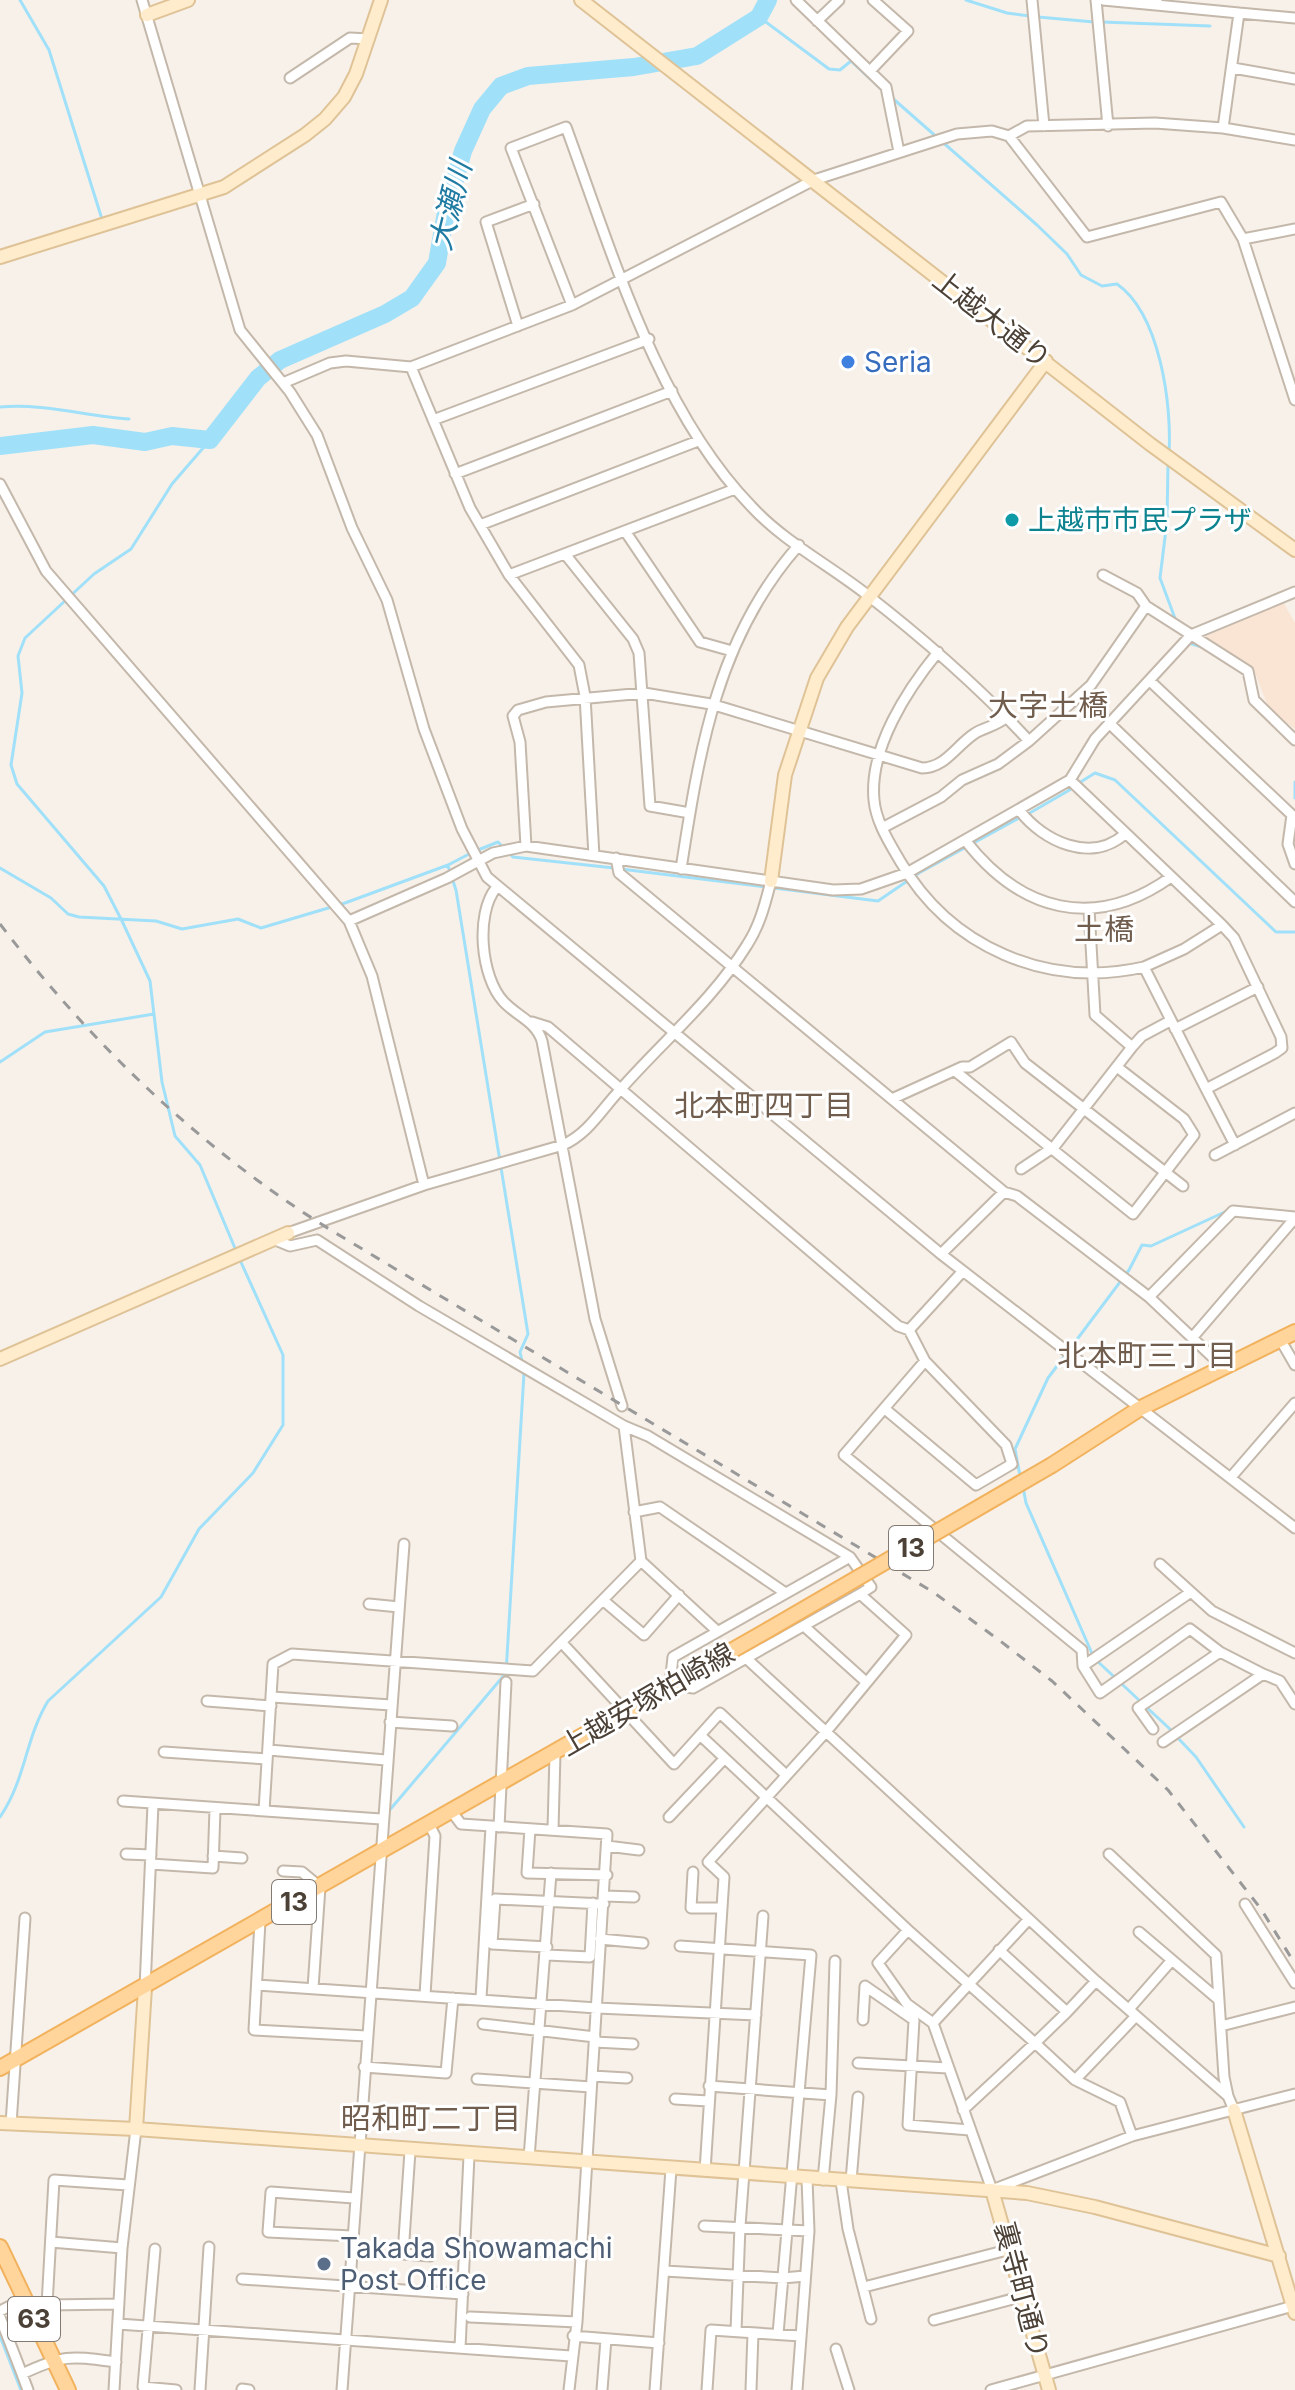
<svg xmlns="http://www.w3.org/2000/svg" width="1295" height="2390" font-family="Inter,'Noto Sans JP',sans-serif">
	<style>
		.commercial { fill: #fae5d4 }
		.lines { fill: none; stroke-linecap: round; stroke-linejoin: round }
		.stream { stroke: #a1e0f9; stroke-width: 3 }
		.river { stroke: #a1e0f9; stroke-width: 18 }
		.street-casing { stroke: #c4b8ab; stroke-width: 13 }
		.secondary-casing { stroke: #dfc397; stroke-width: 16 }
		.primary-casing { stroke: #f2b25d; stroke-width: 18 }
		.street { stroke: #fff; stroke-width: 9 }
		.secondary { stroke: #ffeccc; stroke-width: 12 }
		.primary { stroke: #ffd59b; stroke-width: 14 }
		.rail { stroke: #999; stroke-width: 3; stroke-dasharray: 10 10; stroke-linecap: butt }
		.primary-bridge-casing { stroke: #f2b25d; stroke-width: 18; stroke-linecap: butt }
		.primary-bridge { stroke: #ffd59b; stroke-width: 14 }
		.shop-dot { fill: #3f7fe0; stroke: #fff; stroke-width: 3 }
		.culture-dot { fill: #0f9aa8; stroke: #fff; stroke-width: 3 }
		.service-dot { fill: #5c6f8a; stroke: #fff; stroke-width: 3 }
		.labels { text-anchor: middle; stroke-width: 6; stroke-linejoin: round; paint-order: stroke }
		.shield { fill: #fff; stroke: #827a73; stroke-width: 2 }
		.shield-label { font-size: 26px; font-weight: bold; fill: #4c4137 }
		.street-label { font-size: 28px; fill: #4c4137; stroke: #fff }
		.shop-label { font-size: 28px; fill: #366cbe; stroke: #fff; text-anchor: start }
		.culture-label { font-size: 28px; fill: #0d838f; stroke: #fff; text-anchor: start }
		.service-label { font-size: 28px; fill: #4e5e75; stroke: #fff; text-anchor: start }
		.water-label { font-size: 30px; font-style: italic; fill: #1f7ba2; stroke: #fff }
		.neighbourhood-label { font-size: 30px; fill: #705d4d; stroke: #fff }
	</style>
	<rect width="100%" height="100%" fill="#f7f1ea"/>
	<path class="commercial" d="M1283,602l12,21v106l-26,-20 -16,-41 -51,-30z"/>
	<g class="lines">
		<path class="stream" d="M20,0l29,50 52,166
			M966,0l41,13 23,3
			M759,17l70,52 11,1 11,-9 30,28
			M1038,17l56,5
			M1102,22l108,4
			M890,96l147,129 30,29 14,21 21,11 15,-2c43,30 55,121 52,169
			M0,407c43,-4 86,9 129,12
			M210,440l-38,44 -41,65 -37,25 -69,64 -7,18 4,37 -11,72 6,19 87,102 18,35 28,60 12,101 13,54 25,29 37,88
			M1168,464l-1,57 -7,57 16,43
			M1178,629l11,14 13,4
			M1295,782v16
			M1079,783l16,-10 20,7 161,152h19
			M1028,814l45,-26
			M478,850l20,-8 5,5
			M508,852l5,5 101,11
			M448,866l8,24 72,444 -8,18 2,9
			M0,868l51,30 17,16 11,3 77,4 26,8 56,-10 23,9 84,-25 103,-38 23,-12
			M621,869l257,32 41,-28 102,-56
			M0,1062l45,-30 109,-18
			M1020,1476l-5,-27 33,-71 81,-108 13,-25 9,1 78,-36
			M1023,1487l3,16 68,155 78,73
			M1177,1737l19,20 48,70
			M388,1812l118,-139 18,-300
			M0,1817c26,-38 25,-78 48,-116l113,-104 38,-68 54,-56 30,-48v-70l-43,-95
			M0,2336l21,54"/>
		<path class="river" d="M0,446l93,-11 52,7 27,-6 38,4 48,-62 22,-18 105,-46 27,-16 25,-35 9,-51 17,-61 19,-42 19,-23 27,-10 106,-9 63,-11 62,-39 9,-17"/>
		<g class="street-casing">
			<path id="street" d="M142,0l98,330 50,62 27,43 35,93 35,72 37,129 38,100 25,48 454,377 354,274
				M796,0l90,87 13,65
				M1032,0l12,126
				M1096,0l12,126
				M1103,0l53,5 1,-5
				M1156,5l83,8
				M817,21l22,-21
				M1233,68l62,11
				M870,71l38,-40 -35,-31
				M290,78l60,-40 19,1
				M1223,128l72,12
				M1009,136l18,-10 128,-3 68,5 16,-115 56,5
				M1243,239l52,-10
				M572,305l-61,-157 55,-21c46,125 91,282 185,379 32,35 78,59 115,88 58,45 113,93 163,147l62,-56 55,-79 102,65 6,29 41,40
				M518,326l-32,-104 48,-18
				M411,367l59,141 39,67 70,90 6,31 9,160
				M283,383l47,-20 16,-2 65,6 161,-62 242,-125 143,-46 35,-3 17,5 78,101 134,-35 22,37 52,161
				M433,420l216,-81
				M455,474l217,-83
				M0,484l46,87 303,350 23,55 52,209
				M480,525l218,-84
				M625,531l75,111 32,9
				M565,554l68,85 6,14 11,153 40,7
				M509,575l226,-86
				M1103,575l34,18 9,13
				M938,652c-31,38 -69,96 -64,148 2,22 15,42 26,61 50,86 146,128 244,106
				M1150,681l142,134 -4,29 7,20
				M1109,723l186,179
				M1070,780l152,145 12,13 47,99 1,11 -7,5 -69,36 -62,-122 40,-18 38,-24
				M1020,811c23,30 71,53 105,23
				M882,828l59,-31 21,-17 36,-16 31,-23
				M965,840c55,71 129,92 206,37
				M526,846l-6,-104 -7,-26 5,-6 28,-8 98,-9 67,11 211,64c23,0 34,-22 52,-34 10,-7 19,-6 33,-17
				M616,858l3,15 385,319 13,4 132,101 73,69
				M681,869c18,-117 36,-232 118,-324
				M496,888c-21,26 -15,89 7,113 13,15 33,20 39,40l53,278 27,87
				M1089,909l6,106 37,32 10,-11 28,-15
				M349,921l98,-43 46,-25 33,-7 307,44 28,-1 46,-16 163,-93 25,-41 96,-104 104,-43
				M532,1022l16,5 350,299 11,4
				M1175,1029l83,-42
				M955,1071l178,143 61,-79 -10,-16 -67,-52
				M1206,1089l29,56
				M894,1098l68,-31h8l41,-25 14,21 158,123
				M1215,1155l80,-42
				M1021,1169l33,-22 78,-100
				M288,1233l136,-48 139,-40c26,-12 38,-35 57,-55 42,-48 93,-90 127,-145 13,-20 18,-41 24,-64
				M273,1239l17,7 27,-6 102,66 205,120 24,10 202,121 -177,100 -3,27 23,4 167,-94 46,41 -81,98 -117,129 16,15 -19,294
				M941,1254l63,-62
				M963,1271l-54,59 16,31 -81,94 238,195 1,16 17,27 90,-64 30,23 43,22
				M1149,1297l84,-86 62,6
				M1192,1338l103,-120
				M1280,1339l15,26
				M885,1409l91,76 36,-21 -6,-19 -81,-84
				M624,1426l17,135 75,69
				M1232,1476l63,-73
				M634,1512l26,-5 124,85
				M850,1557l21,30 -11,7
				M1160,1564l52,47 83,42
				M604,1601l40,34 35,-40
				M369,1604l30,3
				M805,1627l60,54
				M563,1644l111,120 46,-51 65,61
				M747,1659l349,322 132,115 6,14
				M1083,1666l108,-74
				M272,1697l119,8
				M207,1701l64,5
				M390,1722l62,4
				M1153,1729l-15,-21 82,-56
				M700,1735l208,195
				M1163,1742l100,-68 17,7 15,23
				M269,1750l117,10
				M164,1752l103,7
				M123,1801l258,18
				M264,1811l9,-147 19,-10 241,17 108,-110
				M452,1812l9,12 146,10 -30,488 -8,68
				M669,1817l55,-58
				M499,1827l7,-145
				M530,1829l-3,44 80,2
				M553,1830l2,-77
				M607,1846l32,4
				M126,1854l25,1
				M1109,1854l107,101 8,122 4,19
				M213,1856l29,2
				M151,1864l62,4 2,-59
				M283,1871l19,1 18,15 -7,101
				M693,1872l-2,36h31
				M605,1896l29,1
				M1245,1904l50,79
				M260,1921l-6,109 112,6
				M1139,1932l80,68
				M600,1939l43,4
				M680,1946l131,9 -33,379
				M547,1947l-55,-3 3,-45 109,5
				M999,1950l68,62 29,-31
				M547,1955l43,2 3,-54
				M257,1985l340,23 159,7
				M145,1988l8,-184
				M425,1995l10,-159 -6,-12
				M481,1998l10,-171
				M1129,2009l43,-49
				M1067,2012l-32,31 -127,-113 -30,33 29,41 26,19 59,167 140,-54 163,-42
				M863,2020l2,-34 49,34 -6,105 62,5
				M933,2023l96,-104
				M483,2024l112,13
				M1221,2026l74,-19
				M595,2042l38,2
				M858,2063l90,5
				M364,2067l82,6 7,-75
				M592,2076l35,2
				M477,2079l114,8
				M1075,2080l45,22 12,34
				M709,2086l122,9
				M675,2099l33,2
				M963,2110l72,-67 40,37 61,-64
				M11,2124l14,-206
				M410,2151l-7,103 27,2
				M529,2158l22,-285
				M823,2180l8,-85 4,-134
				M841,2181l7,48 23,90
				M851,2181l7,-84
				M704,2226l105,5
				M352,2236l-84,-4 3,-40 83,6
				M51,2242l71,6
				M465,2246l115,8
				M155,2249l-12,138 33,3
				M665,2271l118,7 22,-2
				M242,2279l221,15
				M864,2287l147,-38
				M27,2304l20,1 7,-125 74,5
				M47,2305l72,-1
				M0,2311l24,-12
				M0,2317l22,57
				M470,2317l107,5
				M934,2320l90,-24
				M118,2324l453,32
				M736,2331l4,-105 23,-310
				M573,2336l86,7
				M460,2348l9,-192
				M836,2349l13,41
				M242,2389l7,1
				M28,2390l-6,-16c42,-20 49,-18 94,-12
				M114,2390l8,-142 14,-119
				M200,2390l9,-143
				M342,2390l62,-846
				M602,2390l4,-51
				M655,2390l16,-221
				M707,2390l4,-60 90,6
				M751,2390l2,-57
				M797,2390l12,-159 -2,-52
				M991,2390l302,-84"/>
		</g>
		<g class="secondary-casing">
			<path id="secondary" d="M581,0l569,444 145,106
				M147,15l41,-15
				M0,257l224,-70 81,-52 20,-16 19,-22 12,-23 25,-74
				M771,881l14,-106 32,-97 30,-51 199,-266
				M0,1359l288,-126
				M1234,2110l61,203
				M0,2123l136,6 891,64 68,14 184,49
				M136,2129l9,-141
				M992,2190l57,200"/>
		</g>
		<g class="primary-casing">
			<path id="primary" d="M1052,1465l87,-56 156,-77
				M0,2068l768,-438
				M0,2247l68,143"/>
		</g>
		<use href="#street" class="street"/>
		<use href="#secondary" class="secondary"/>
		<use href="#primary" class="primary"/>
		<path class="rail" d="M0,924c92,121 204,228 334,308l599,360 66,48 53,41 116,109 93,119 34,55"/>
		<g class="primary-bridge-casing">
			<path id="primary-bridge" d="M768,1630l284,-165"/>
		</g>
		<use href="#primary-bridge" class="primary-bridge"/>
	</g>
	<circle class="shop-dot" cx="848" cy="362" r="8"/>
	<circle class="culture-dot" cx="1012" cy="520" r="8"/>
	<circle class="service-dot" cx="324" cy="2264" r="8"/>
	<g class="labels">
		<g class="shield">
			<rect x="889" y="1526" width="44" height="44" rx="6"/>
			<rect x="272" y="1880" width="44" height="44" rx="6"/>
			<rect x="8" y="2297" width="52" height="44" rx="6"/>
		</g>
		<g class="shield-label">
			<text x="911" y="1557">13</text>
			<text x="294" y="1911">13</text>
			<text x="34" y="2328">63</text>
		</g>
		<g class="street-label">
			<text transform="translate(992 319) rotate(38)" y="10">上越大通り</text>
			<text transform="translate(647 1699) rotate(-30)" y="10">上越安塚柏崎線</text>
			<text transform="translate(1022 2290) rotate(75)" y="10">裏寺町通り</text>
		</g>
		<g class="shop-label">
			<text x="864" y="372">Seria</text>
		</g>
		<g class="culture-label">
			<text x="1028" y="530">上越市市民プラザ</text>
		</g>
		<g class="service-label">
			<text x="340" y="2258">Takada Showamachi<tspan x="340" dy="32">Post Office</tspan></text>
		</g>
		<g class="water-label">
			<text transform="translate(451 206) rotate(-76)" y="10">大瀬川</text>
		</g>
		<g class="neighbourhood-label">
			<text x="1048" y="716">大字土橋</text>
			<text x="1104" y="940">土橋</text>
			<text x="764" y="1116">北本町四丁目</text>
			<text x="1147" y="1366">北本町三丁目</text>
			<text x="431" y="2129">昭和町二丁目</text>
		</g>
	</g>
</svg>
